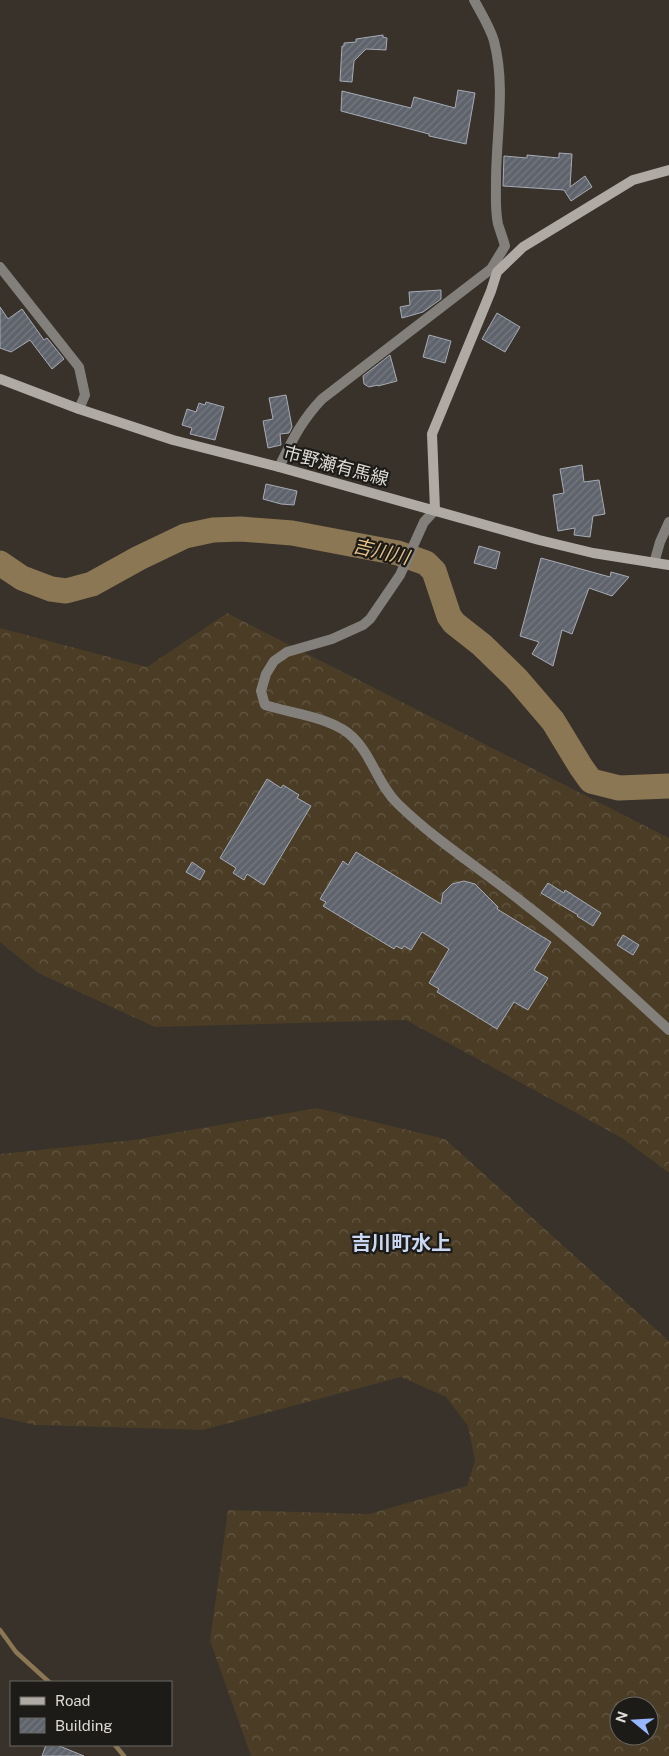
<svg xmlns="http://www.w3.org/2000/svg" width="669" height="1756" font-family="'Public Sans','Noto Sans JP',sans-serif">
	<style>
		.forest { fill: url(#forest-crowns); fill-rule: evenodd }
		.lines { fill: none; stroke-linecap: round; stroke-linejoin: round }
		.stream { stroke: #8c7754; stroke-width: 4.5 }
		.river { stroke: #8c7754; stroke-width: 25 }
		.building { fill: url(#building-hatch); stroke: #a6abb5 }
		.street { stroke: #83807c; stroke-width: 10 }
		.secondary { stroke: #afaba4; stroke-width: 10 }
		.labels { text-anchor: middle; stroke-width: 4.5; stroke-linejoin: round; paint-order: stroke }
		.street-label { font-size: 18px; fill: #dedbd6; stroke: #1d1b17 }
		.water-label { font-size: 19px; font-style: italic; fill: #e3bf84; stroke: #1d1b17 }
		.quarter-label { font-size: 20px; font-weight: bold; fill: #cbd8f3; stroke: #1d1b17 }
	</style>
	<defs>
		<pattern id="forest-crowns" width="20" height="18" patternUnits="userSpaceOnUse" patternTransform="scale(1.25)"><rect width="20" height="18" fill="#4a3c25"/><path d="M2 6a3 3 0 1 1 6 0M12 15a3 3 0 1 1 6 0" fill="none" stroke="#645844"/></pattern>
		<pattern id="building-hatch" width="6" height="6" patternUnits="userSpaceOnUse" patternTransform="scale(1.25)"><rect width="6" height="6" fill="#5f636c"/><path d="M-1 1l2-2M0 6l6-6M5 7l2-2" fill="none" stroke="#767980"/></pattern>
	</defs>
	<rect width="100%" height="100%" fill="#38322a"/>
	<path class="forest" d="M227,613l442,225v335l-47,-35 -216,-118 -251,7 -117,-54 -38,-31v-314l147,39z
		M317,1108l128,31 224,202v415h-418l-41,-115 18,-131 141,4 98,-28 8,-25 -7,-35 -22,-29 -45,-20 -198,53 -168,-5 -35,-8v-263l133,-14zM619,1706h30v30h-30z"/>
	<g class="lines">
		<path class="stream" d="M0,1630l16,22 33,30
			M115,1745l9,11"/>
		<path class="river" d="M0,563l22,15 29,11 15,2 26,-7 47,-26 46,-22 28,-6 28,-1 51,4 106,20 28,10 8,8 15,45 5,7 28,22 34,33 37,43 28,46 10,14 28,7 50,-2"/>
	</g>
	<path class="building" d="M383,35v2l4,1 -1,12 -20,-1 -12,12 -2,21 -12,-1 2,-35h2v-3l12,-1v-3z
		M458,90l17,3 -9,51 -37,-8v-2l-88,-23 1,-20 69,17 3,-11 41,11z
		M559,153l13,1 -2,33 15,-11 7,11 -21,14 -7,-11 -61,-4 1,-30 23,2v-3l32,3z
		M441,290v9l-18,13 -21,6 -2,-11 10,-2 -1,-13z
		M0,307l8,12 14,-10 22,31 3,-2 17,21 -12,10 -22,-29 -19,12 -11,-4z
		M497,313l23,14 -15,25 -23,-13z
		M429,335l22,6 -6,22 -22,-6z
		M390,355l7,26 -19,5v-1l-9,2 -5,-3 -1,-8z
		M286,395l6,32 -3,6 -9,1 1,11 -13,3 -5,-27 10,-2 -4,-21z
		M206,402l18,5 -9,33 -25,-6 2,-6 -10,-3 5,-16 9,3 3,-9 6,2z
		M582,465l2,17 15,-2 6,34 -12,2 -3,21 -16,-2 1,-7 -17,3 -5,-36 11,-2 -4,-24z
		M266,484l31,7 -3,14 -13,-1 -18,-5z
		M479,546l21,6 -4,17 -22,-6z
		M541,558l69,19 1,-5 18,5 -17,19 -23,-8 -17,46 -10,-4 -9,36 -21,-12 7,-12 -19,-6z
		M267,779l14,9 2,-3 16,10 -2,3 14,8 -47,79 -17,-11 -3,6 -11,-7 3,-5 -16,-10z
		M356,852l85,52 2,-11 9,-9 12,-3 11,3 23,23 -1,2 54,33 -17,28 14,8 -20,32 -14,-8 -17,27 -60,-37 2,-3 -10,-6 20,-34 -27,-17 -11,18 -7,-4 -2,3 -6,-3 -2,3 -71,-43 3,-4 -6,-3 23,-38 5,4z
		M192,862l13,9 -5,9 -14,-8z
		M548,883l16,10 1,-3 36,23 -8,13 -16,-10 1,-1 -37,-22z
		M623,935l16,10 -6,10 -16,-10z
		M46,1745h11l27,11h-42z"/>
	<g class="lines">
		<path class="street" d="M474,0c7,13 16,27 20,41 12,46 2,94 2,141 0,14 -1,28 2,42 2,7 5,14 7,22l-14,23
			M0,267l79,100 6,28 -6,14
			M279,467c13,-26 22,-46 43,-68l169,-130 6,3
			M435,510l-11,12 -24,53 -30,44 -7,6 -31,14 -45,13 -13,9 -8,13 -5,17 4,14c26,8 62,12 83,28 23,18 29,51 50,71 39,38 86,67 128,101 50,38 96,82 143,125
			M654,563l6,-21 9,-20"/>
		<path class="secondary" d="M0,379l79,30 94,31 106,27 260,73 54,13 76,12
			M435,510l-3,-76 59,-143 6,-19 26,-25 110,-67 36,-10"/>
	</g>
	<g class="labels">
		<g class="street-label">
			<text transform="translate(336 466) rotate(15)" y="6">市野瀬有馬線</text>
		</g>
		<g class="water-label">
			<text transform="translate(381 551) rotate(13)" y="7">吉川川</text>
		</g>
		<g class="quarter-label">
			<text x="401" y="1250">吉川町水上</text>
		</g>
	</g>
	<rect x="10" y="1681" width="162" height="65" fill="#1d1b17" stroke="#6a6863"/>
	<rect x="20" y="1697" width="25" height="8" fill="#afaba4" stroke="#6a6863"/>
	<text x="55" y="1706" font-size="15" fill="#dedbd6">Road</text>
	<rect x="20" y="1718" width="25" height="15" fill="url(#building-hatch)" stroke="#6a6863"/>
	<text x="55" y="1731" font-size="15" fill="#dedbd6">Building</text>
	<g transform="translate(634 1721) rotate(288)"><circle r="24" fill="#1d1b17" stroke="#6a6863"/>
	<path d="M0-4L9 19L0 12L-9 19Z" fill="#96b6fd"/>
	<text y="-8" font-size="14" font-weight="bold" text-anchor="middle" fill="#dedbd6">N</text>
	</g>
</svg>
